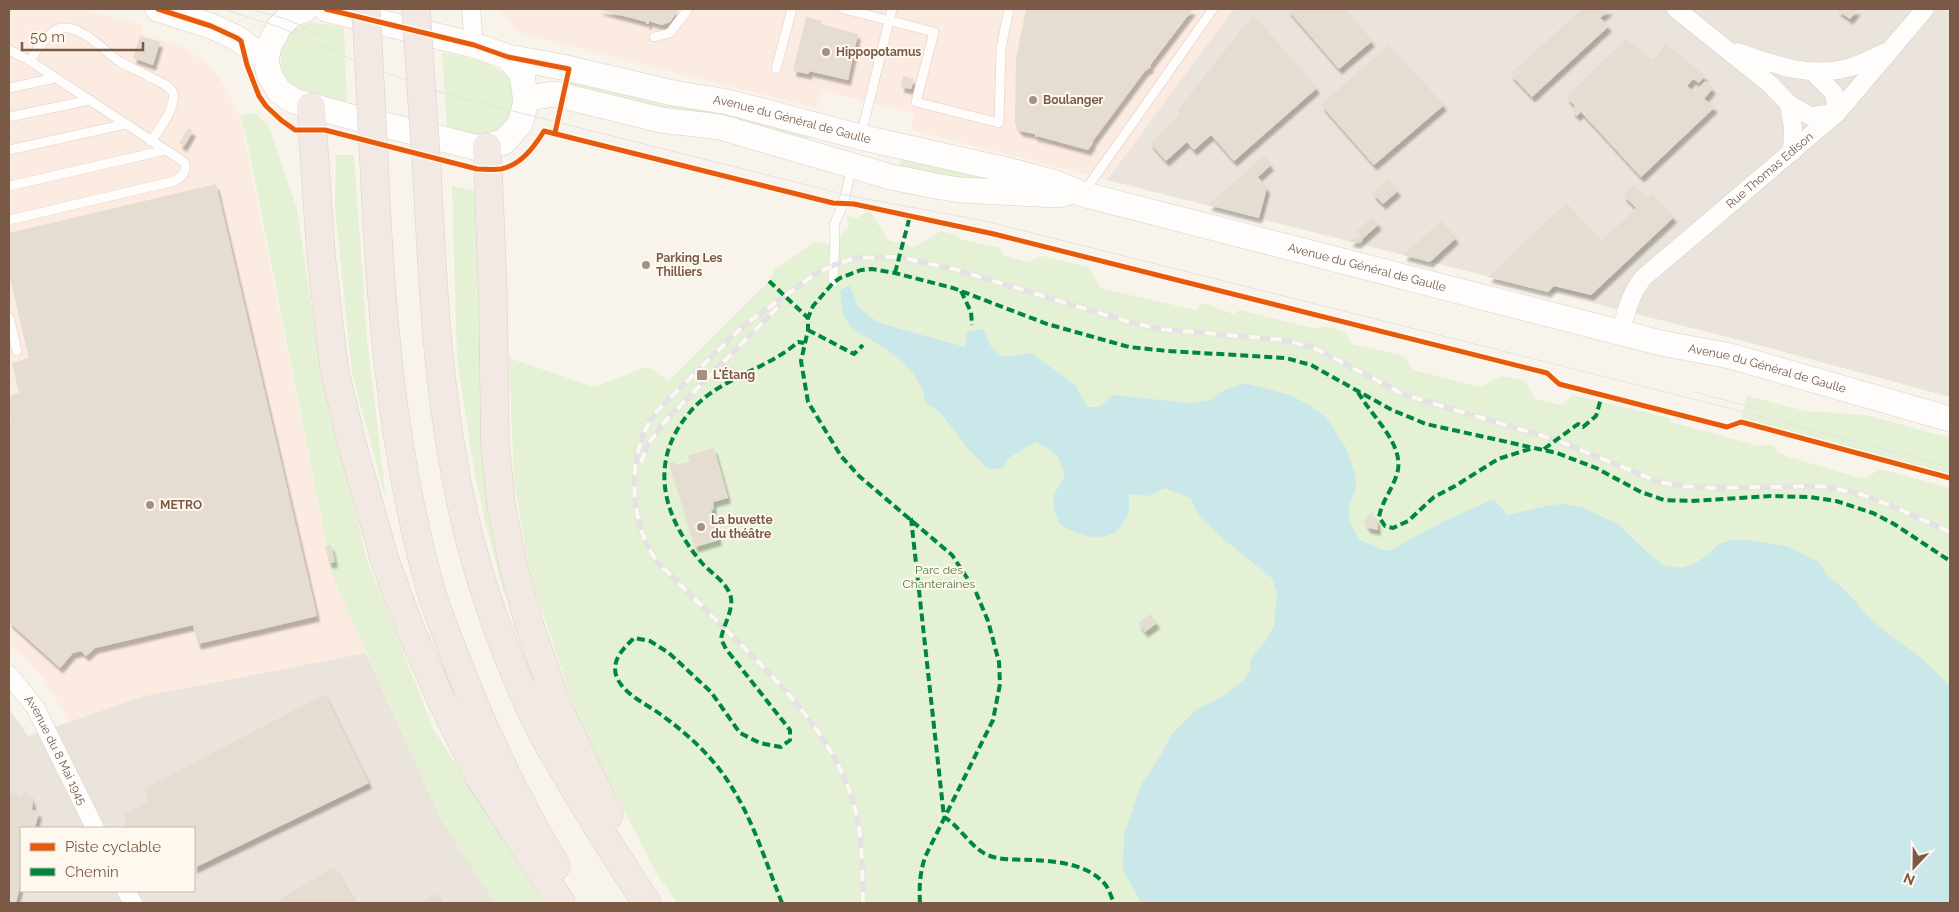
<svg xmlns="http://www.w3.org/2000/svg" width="1959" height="912" font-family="Raleway,sans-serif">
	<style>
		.commercial { fill: #fcebe1 }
		.industrial { fill: #ebe4dc; fill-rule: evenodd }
		.green { fill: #e4f1d4 }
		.water { fill: #cae8ea }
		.building { fill: #e5dcd2; filter: url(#shadow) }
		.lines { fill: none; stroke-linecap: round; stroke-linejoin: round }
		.lane-casing { stroke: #d7d0c8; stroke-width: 10 }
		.street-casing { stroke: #d7d0c8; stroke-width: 19 }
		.secondary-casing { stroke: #d8d0c7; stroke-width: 26 }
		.highway-casing { stroke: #dad0c8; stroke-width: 29 }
		.lane { stroke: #fefdfc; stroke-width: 9 }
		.street { stroke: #fefdfc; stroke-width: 18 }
		.secondary { stroke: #fefdfc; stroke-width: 25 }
		.highway { stroke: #f2e9e4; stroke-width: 28 }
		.tram { stroke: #e5e2e6; stroke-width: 1 }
		.rail-casing { stroke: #e5e2e6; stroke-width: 5.5 }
		.rail { stroke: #fff8ee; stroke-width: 4; stroke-dasharray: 11; stroke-linecap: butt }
		.highway-bridge-casing { stroke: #dad0c8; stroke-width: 29; stroke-linecap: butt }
		.highway-bridge { stroke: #f2e9e4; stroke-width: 28 }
		.quiet { stroke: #00873e; stroke-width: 4; stroke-dasharray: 8 4; stroke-linecap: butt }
		.cycleway-casing { stroke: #fff8ee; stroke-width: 8 }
		.cycleway { stroke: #e8590c; stroke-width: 5 }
		.poi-dot { fill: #a69080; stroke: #fff8ee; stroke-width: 2 }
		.labels { text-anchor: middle; stroke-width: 4; stroke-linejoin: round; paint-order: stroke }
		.poi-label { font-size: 12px; font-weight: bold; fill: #7a5a47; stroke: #fff8ee; text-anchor: start }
		.street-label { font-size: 12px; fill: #7a5a47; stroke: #fff8ee }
		.park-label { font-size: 12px; fill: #4e7b3c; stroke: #fff8ee }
	</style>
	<defs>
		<filter id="shadow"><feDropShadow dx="3" dy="5.5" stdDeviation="1" flood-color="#0004"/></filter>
	</defs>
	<rect width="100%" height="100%" fill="#f8f4eb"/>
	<path class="commercial" d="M9,9h73l62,16 -3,9 39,12 17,10 15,12 14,21 14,27 93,462 33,75 -221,43 -76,26 -23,-40 -23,-26 -14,-12z
		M499,9h735l-127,171 -196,-50 3,-17 -71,-17 -21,-6 -5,18 -298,-75z"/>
	<path class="industrial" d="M1234,9h716v388l-195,-53 -648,-164z
		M366,653l75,166 54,84h-486v-195l19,28 117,-40zM21,828h173v63h-173z"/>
	<path class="green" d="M310,22l34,5 3,77c-14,-4 -35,-7 -49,-13 -22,-11 -22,-45 -5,-60 4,-4 12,-6 17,-9z
		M442,52c20,5 50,8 65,25 16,19 4,55 -22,57 -13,2 -26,-3 -38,-6z
		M568,78l171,36 72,19 -3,9 -242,-55z
		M255,113l14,14 28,82 24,162 46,189 67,170 109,173h-48l-54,-84 -108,-241 -87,-443 -6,-19z
		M336,155h18l13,184 19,161 -34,-127 -17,-166z
		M902,156l157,33 -161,-18z
		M452,186l24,5 35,402 -7,1 -18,-69 -12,-56 -17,-110z
		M867,212l4,1 17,27 26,7 27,-16 16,4 3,4 40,9 3,7 24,7 15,-6 46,11 13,21 2,1 93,21 8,-7 29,11 7,-4 77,19 7,-3 21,6 7,12 52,12 9,14 67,17 22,-11 23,5 10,18 26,6 12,-10 96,23 2,4 88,24 8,-2 7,2 4,7 11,4 68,20 9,1 14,-9 70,19v415h-1273l-22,-32 -74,-145 -50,-147 -17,-98 -5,-123 86,29 48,-19 9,1 17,12 102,-102 3,-9 41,-28 16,3 18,-19 -3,-11 11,3z
		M1747,396l59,15 60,4 84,23v36l-209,-56z"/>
	<path class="water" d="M850,286l9,22 20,15 86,24 2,-15 16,-3 8,17 11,11 30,-4 44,33 11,21h12l14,-12 76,8 22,-3 7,-7 26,-10 46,12 19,10 17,12 20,31 10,29v11l-8,21 3,16 8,14 23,11h9l53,-29 50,-22 13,16 44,-10 13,-1 20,4 34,16 30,29 15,12 18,3 13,-4 14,-10 11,-10 13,-4h14l40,6 33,16 7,12 21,18 19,22 23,21 28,19 33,32v217h-809l-18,-34 1,-33 17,-52 20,-29 10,-20 26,-26 26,-13 22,-17 5,-9 1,-11 16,-20 7,-14 3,-32 -4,-14 -51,-41 -22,-21 -10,-19 -25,-10 -16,8 -20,-2c0,7 1,17 -2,23 -15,30 -43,21 -67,8 -10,-25 -9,-27 5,-49 -6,-21 -9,-25 -30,-34l-28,17 -4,10 -16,-1 -18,-18 -29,-38 -15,-10c-2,-23 -22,-41 -41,-54 -14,-10 -35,-16 -41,-35 -2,-7 -2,-15 -3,-23z"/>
	<path class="building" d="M597,9h82l-9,13 -8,3 -13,-4v3h-3l1,-2z
		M1026,9h167l-43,56 1,2 -6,4 -53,71 1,1 -5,7 -51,-14 -2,1v-3l-15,-3 -5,-7 1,-64z
		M1287,9h58l27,32 -33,28z
		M1582,9h28l-10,9 9,8 -77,71 -22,-23z
		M1836,9h22l-8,10z
		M1253,15l64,73 -83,73 -23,-26 -17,15 -7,-8 -21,19 -16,-18 30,-28 -3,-4z
		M806,17l16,4 -1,3 37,10 -10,46 -39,-9v3l-16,-3z
		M140,36l20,6 -7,23 -20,-7z
		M1626,39l27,21 13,-16 39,32 -6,7 -6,-4 -6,7 8,6 10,-11 8,7 -9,11 11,8 -74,70 -60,-65 -4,4 -5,-6 3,-4 -9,-9z
		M1389,45l55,60 -70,60 -53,-60z
		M903,76l11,3 -3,10 -10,-2z
		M188,128l5,3 -9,15 -5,-3z
		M1264,156l7,9 -13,12 9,11 -8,30 -51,-13z
		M1388,179l10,12 -15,13 -11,-11z
		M216,184l101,432 -119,28 -5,-19 -98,23 -9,8 -5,-5 -8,2 -13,15 -51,-46v-200l2,-1 -2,-21 3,-5 7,-2 -7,-30 17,-5 -20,-84v-41z
		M1633,185l14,13 4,-4 23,23 -83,78 -37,-9 -6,6 -60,-15 78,-74 36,38 34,-33 -13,-13z
		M1372,217l7,7 -21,19 -9,-2 6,-5 3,2 2,-3 -3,-4z
		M1441,221l15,17 -26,24 -27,-7z
		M714,448l14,50 -15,4 1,7 -3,1 8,30 -24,7 -26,-84 5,-2 2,4 14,-3 -2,-6z
		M1371,512l6,8 1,10 -10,-2 -4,-6z
		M331,545l4,17 -6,1 -4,-17z
		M1150,614l7,9 -12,9 -7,-9z
		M325,694l44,89 -175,85v-40h-64l-7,-13 26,-14 -5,-12z
		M9,792l13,4 1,-4 6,2 4,8 -1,8 7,2 -4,16h-14v55l-5,20h-7z
		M334,867l22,36h-82z
		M436,893l6,10h-22z"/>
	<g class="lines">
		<g class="lane-casing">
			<path id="lane" d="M844,9l90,23 -18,70 83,21 2,-75 8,-39
				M654,37l16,-4 18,-24
				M9,50l21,11 154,101c4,9 -2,14 -9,19l-166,39
				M30,61c5,-9 20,-31 31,-33 21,-3 44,24 59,34 9,5 19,9 28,14 7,4 22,9 25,17 4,13 -14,37 -22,48
				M776,69l16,-60
				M9,88l46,-10
				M9,117l81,-17
				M861,135l31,-126
				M9,150l117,-26
				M9,186l157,-36
				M1084,192l129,-183
				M833,283l2,-48 -1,-10 9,-21 9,-36
				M9,317l8,34"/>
		</g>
		<g class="street-casing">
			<g id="street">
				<path d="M471,9l3,36"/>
				<path d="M1676,9l95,76 18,19 21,12 27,-3"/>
				<path d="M1738,52c36,13 74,27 113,15 12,-3 24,-10 35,-15"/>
				<path d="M1813,72l21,21 3,20"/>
				<path d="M1789,104l4,24 -1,24"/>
				<path id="s1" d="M1621,332c5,-21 9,-37 22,-54l194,-165 88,-104"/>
				<path id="s2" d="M9,675l26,32 60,121"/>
				<path d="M126,891l7,12"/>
			</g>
		</g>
		<g class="secondary-casing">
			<g id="secondary">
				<path d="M158,9l53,17 26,12 29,22"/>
				<path d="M305,9l-14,6 -12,12 -10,19 -3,14 3,14 10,17 15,10 58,16 127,31 25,-6 16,-18 6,-22 -4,-28 -14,-17 -34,-12 -148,-36"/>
				<path id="s3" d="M508,57l54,10 111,26 55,9 132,35 151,34 42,11 29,12 579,149 69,13 220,63"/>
				<path d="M526,98l29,-4 106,26 59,7 171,50 50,10 20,3 96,5 7,-1"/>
			</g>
		</g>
		<g class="highway-casing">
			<path id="highway" d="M311,107l10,148 13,113 18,76 32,114 25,68 30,69 41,83 81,125
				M487,147l6,148 2,148 6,61 12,61 16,59 30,86 50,105
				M374,160c6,143 17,286 55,424 5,19 13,38 20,57 29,78 64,153 107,225
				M427,173c5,96 9,192 26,287 15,92 46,183 86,267 9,18 21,36 31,54 25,42 50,82 77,122"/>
		</g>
		<use href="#lane" class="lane"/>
		<use href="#street" class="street"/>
		<use href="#secondary" class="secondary"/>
		<use href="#highway" class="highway"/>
		<path class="tram" d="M224,9l55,18 96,42 71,25 400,101 139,26 752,189 213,57
			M250,9l36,10 58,27
			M1694,392l66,17"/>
		<g class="rail-casing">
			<path id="rail" d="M641,463l7,-19 20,-26 110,-111
				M863,903c-1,-30 0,-64 -8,-94 -18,-70 -74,-125 -124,-174 -24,-24 -48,-48 -73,-72 -30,-41 -32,-109 -3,-150l88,-87 74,-53 17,-8 21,-7 45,-1 57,13 169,51 33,8 125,11 27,7 13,6 81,42 151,45 103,42 21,4 33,2 107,-2 37,7 35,13 58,26"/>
		</g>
		<use href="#rail" class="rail"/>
		<g class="highway-bridge-casing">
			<path id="highway-bridge" d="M366,9l8,151
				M416,9l11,164"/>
		</g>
		<use href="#highway-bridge" class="highway-bridge"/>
		<path class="quiet" d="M895,273l15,-57
			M769,281l39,37
			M961,291l10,21 1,13
			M808,330l46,24 9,-9
			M1358,392c13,24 48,53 39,82 -5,16 -15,27 -18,43l6,9 8,2 15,-7 26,-24 21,-11 43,-27 35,-11
			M1544,449l34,-25 5,3 13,-11 6,-21
			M911,518l33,299c17,10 27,32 46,39 14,5 29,3 42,4 24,1 55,4 72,23 5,5 7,14 10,20
			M782,903c-20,-50 -35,-105 -73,-146 -14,-16 -31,-30 -49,-43 -15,-11 -35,-19 -43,-36 -7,-17 6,-29 17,-40l16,3 19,12 42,39 29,41 20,10 21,4 9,-7v-10l-64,-81 -5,-10c2,-13 12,-28 10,-41 -3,-15 -19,-24 -29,-35 -39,-46 -55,-101 -12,-151 28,-34 75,-41 108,-70l6,1
			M920,903c-1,-17 0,-30 5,-46l68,-137 7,-36 -1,-22 -11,-41 -13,-31 -23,-35 -93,-79 -18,-20 -33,-54 -7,-41 7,-31v-12l5,-12 20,-23 7,-5 21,-8 11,-1 23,4 58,15 94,36 82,23 39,4 118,7 25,7 81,45 34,14 131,29 39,15 45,24 23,8 27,1 80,-5 38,1 27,4 37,12 21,11 56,37"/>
		<g class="cycleway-casing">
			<path id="cycleway" d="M158,9l53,17 26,12 4,3 6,24 12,31 7,10 15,14 14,10h30l152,39c8,0 16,1 24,0 20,-4 33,-22 43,-38l289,72 21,1 140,30 553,139 12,11 168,43 14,-5 209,56
				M326,9l148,36 34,12 61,12 -14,64"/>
		</g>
		<use href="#cycleway" class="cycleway"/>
	</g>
	<g class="poi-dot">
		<circle cx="826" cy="52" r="5"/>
		<circle cx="1033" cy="100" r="5"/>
		<circle cx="646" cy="265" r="5"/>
		<rect x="696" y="369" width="12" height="12" rx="2.5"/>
		<circle cx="150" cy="505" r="5"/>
		<circle cx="701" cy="527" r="5"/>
	</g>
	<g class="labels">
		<g class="poi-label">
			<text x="836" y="56">Hippopotamus</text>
			<text x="1043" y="104">Boulanger</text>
			<text x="656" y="262">Parking Les<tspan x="656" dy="14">Thilliers</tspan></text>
			<text x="713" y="379">L'Étang</text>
			<text x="160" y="509">METRO</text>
			<text x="711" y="524">La buvette<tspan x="711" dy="14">du théâtre</tspan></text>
		</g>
		<g class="street-label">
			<text dy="4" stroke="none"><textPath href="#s3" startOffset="291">Avenue du Général de Gaulle</textPath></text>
			<text dy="4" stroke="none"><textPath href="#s1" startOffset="225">Rue Thomas Edison</textPath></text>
			<text dy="4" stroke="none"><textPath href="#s3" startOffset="885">Avenue du Général de Gaulle</textPath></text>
			<text dy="4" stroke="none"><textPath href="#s3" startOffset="1298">Avenue du Général de Gaulle</textPath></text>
			<text dy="4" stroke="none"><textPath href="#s2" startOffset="89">Avenue du 8 Mai 1945</textPath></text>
		</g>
		<g class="park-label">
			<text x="939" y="574">Parc des<tspan x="939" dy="14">Chanteraines</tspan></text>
		</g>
	</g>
	<rect width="1959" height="912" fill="none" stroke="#7a5a47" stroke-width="20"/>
	<rect x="20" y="827" width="175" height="65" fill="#fff8ee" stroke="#cab9ab"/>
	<rect x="30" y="843" width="25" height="8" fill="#e8590c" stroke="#cab9ab"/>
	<text x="65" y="852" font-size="15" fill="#7a5a47">Piste cyclable</text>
	<rect x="30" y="868" width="25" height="8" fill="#00873e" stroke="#cab9ab"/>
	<text x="65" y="877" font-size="15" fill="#7a5a47">Chemin</text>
	<g transform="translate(1914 867) rotate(202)" stroke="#fff8ee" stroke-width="4" paint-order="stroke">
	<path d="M0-4L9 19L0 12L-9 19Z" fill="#7a5a47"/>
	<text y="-8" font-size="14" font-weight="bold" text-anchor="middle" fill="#7a5a47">N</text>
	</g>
	<path d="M22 42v8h121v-8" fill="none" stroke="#7a5a47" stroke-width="2.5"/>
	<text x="30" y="42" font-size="15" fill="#7a5a47" stroke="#fff8ee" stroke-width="4" paint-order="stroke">50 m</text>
</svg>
